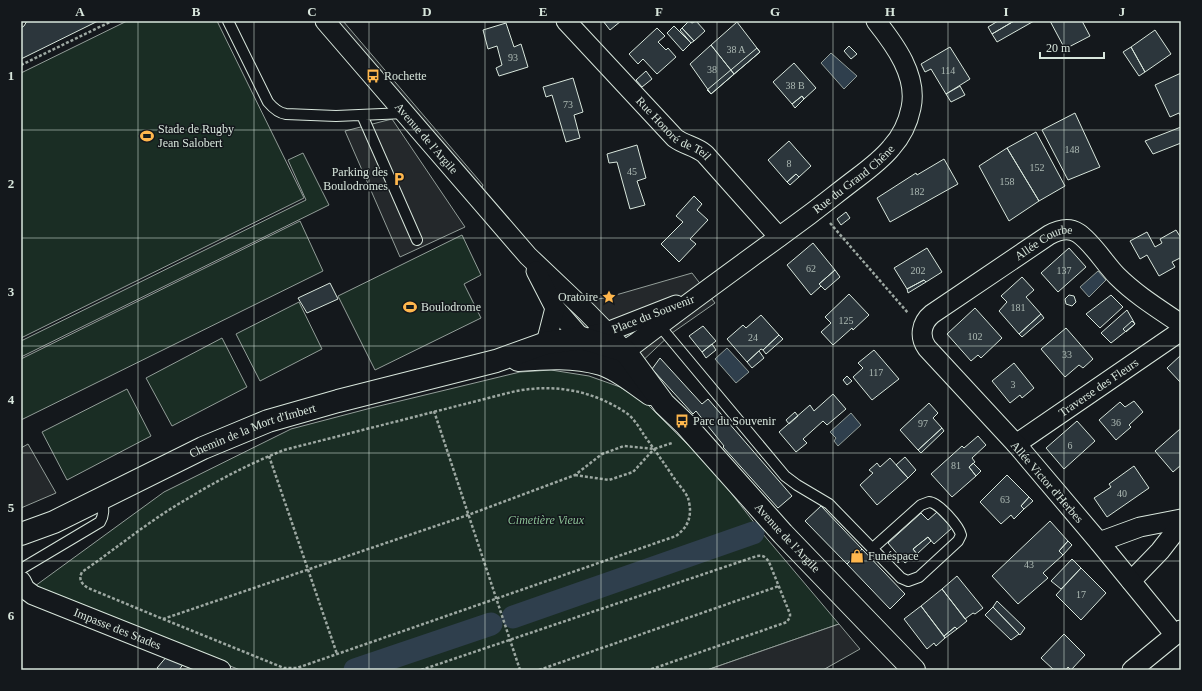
<svg xmlns="http://www.w3.org/2000/svg" width="1202" height="691" font-family="'Times New Roman',serif">
	<style>
		.green { fill: #1a2d24; stroke: #939e99 }
		.parking { fill: #24282b; stroke: #939e99 }
		.water { fill: #2f3f4d; stroke: #939e99 }
		.lines { fill: none; stroke-linecap: round; stroke-linejoin: round }
		.canal { stroke: #2f3f4d; stroke-width: 23 }
		.building { fill: #2c363c; stroke: #d8e6dc }
		.lane-casing { stroke: #d8e6dc; stroke-width: 12 }
		.street-casing { stroke: #d8e6dc; stroke-width: 21 }
		.secondary-casing { stroke: #d8e6dc; stroke-width: 24 }
		.path { stroke: #9da8a2; stroke-width: 2.5; stroke-dasharray: 3 2; stroke-linecap: butt }
		.lane { stroke: #14181c; stroke-width: 10 }
		.street { stroke: #14181c; stroke-width: 19 }
		.secondary { stroke: #14181c; stroke-width: 22 }
		.grid { fill: none; stroke: #d8e6dc; stroke-width: 1; stroke-opacity: 0.55 }
		.labels { text-anchor: middle; stroke-width: 3; stroke-linejoin: round; paint-order: stroke }
		.number-label { font-size: 10px; fill: #adbab4 }
		.poi-label { font-size: 12px; fill: #d8e6dc; stroke: #14181c; text-anchor: start }
		.street-label { font-size: 12px; fill: #d8e6dc; stroke: #14181c }
		.park-label { font-size: 12px; font-style: italic; fill: #8ac095; stroke: #14181c }
		.neatline { fill: none; stroke: #d8e6dc; stroke-width: 1.5 }
		.grid-label { font-size: 13px; text-anchor: middle; font-weight: bold; fill: #d8e6dc }
	</style>
	<rect width="100%" height="100%" fill="#14181c"/>
	<path class="green" d="M127,21h90l87,177 -283,140v-265z
		M303,153l26,52 -308,152v-16l285,-141 -18,-40z
		M300,221l23,50 -302,149v-61z
		M462,235l19,40 -17,9 17,34 -106,52 -37,-74z
		M299,302l23,47 -62,32 -24,-47z
		M222,338l25,49 -75,39 -26,-48z
		M551,370l38,6 31,11 26,16 68,68 49,63 76,90 -132,46h-467l-205,-84 129,-94 127,-63 80,-21 149,-36z
		M127,389l24,47 -84,44 -25,-48z"/>
	<path class="parking" d="M336,21h7l140,164 -2,5z
		M392,119l73,108 -65,30 -55,-126z
		M692,273l23,30 -43,30 -35,33 -60,-63 32,-6z
		M28,444l28,49 -35,15v-60z
		M839,624l21,25 -37,21h-116z"/>
	<path class="water" d="M831,53l26,23 -13,13 -23,-26z
		M1098,271l8,9 -17,17 -9,-10z
		M727,348l22,24 -13,11 -21,-24z
		M851,413l10,12 -23,21 -4,-5 2,-3 -6,-6z"/>
	<g class="lines">
		<path class="canal" d="M513,617l240,-84
			M355,670l136,-46"/>
	</g>
	<path class="building" d="M27,21h71l-77,38v-31l3,-2z
		M603,21h18l-11,9z
		M689,21l3,2 4,-2 9,10 -11,10 -12,-13z
		M998,21h16l-22,13 -4,-7z
		M1014,21h20l-37,21 -5,-8z
		M1050,21h32l8,15 -25,13z
		M737,22l23,30 -26,22 -23,-29z
		M506,23l8,24 7,-3 7,23 -29,9 -3,-8 6,-3 -5,-19 -9,3 -5,-19z
		M674,26l17,17 -8,8 -16,-18z
		M657,28l8,8 -7,6 8,8 2,-2 8,9 -19,17 -14,-15 -5,5 -9,-10z
		M682,28l12,13 -3,2 -11,-13z
		M1155,30l16,24 -26,18 -14,-25z
		M711,45l23,29 -23,20 -21,-30z
		M849,46l8,8 -6,5 -7,-8z
		M950,47l20,32 -24,15 -15,-25 -6,3 -4,-8z
		M1131,47l14,25 -6,4 -16,-24z
		M757,48l3,4 -49,42 -4,-4z
		M794,63l22,25 -12,11 -2,-3 -10,8 -19,-22z
		M646,71l6,8 -10,8 -6,-7z
		M1181,73v44l-2,-4 -9,4 -15,-32z
		M573,78l10,34 -9,3 6,23 -14,4 -14,-47 -6,2 -3,-10z
		M960,86l5,9 -14,7 -5,-8z
		M802,96l2,3 -9,9 -3,-4z
		M1075,113l25,54 -32,13 -26,-50z
		M1181,127v16l-28,11 -8,-13z
		M1036,132l29,54 -26,15 -32,-53z
		M789,141l22,25 -12,11 -3,-3 -9,8 -19,-22z
		M637,145l9,33 -9,3 8,24 -15,4 -13,-47 -8,1 -2,-9z
		M1007,148l32,53 -30,20 -30,-55z
		M944,159l14,25 -68,38 -13,-24 39,-25 1,2z
		M796,174l3,3 -9,8 -3,-3z
		M694,196l8,8 -5,6 11,10 -18,19 6,5 -17,18 -18,-18 22,-22 -7,-6z
		M846,212l4,6 -9,7 -4,-6z
		M1176,230l5,8v21l-1,-1 -8,4 3,5 -16,9 -12,-21 -7,4 -10,-18 17,-9 8,15 7,-4 -2,-4z
		M813,243l22,27 -16,14 2,2 -10,9 -24,-30z
		M927,248l15,24 -16,10 -2,-2 -17,9 -13,-21z
		M1069,248l17,19 -28,25 -17,-19z
		M835,270l5,7 -15,13 -6,-6z
		M1022,277l12,13 -8,7 15,17 -22,20 -20,-23 8,-9 -6,-6z
		M924,280l2,2 -18,11 -1,-4z
		M330,283l8,16 -31,14 -9,-15z
		M849,294l20,21 -16,15 -1,-2 -19,17 -12,-13 10,-9 -6,-6z
		M1069,295l5,1 2,6 -4,4 -6,-2 -1,-5z
		M1111,295l12,12 -23,21 -14,-14z
		M975,308l27,30 -21,20 -3,-3 -7,6 -24,-27z
		M1127,310l8,14 -24,19 -10,-10z
		M1041,314l3,4 -22,19 -3,-3z
		M761,315l18,20 -16,15 -2,-1 -14,13 -20,-23 16,-14 3,3z
		M1132,321l3,3 -9,8 -3,-3z
		M703,326l13,15 -14,11 -13,-16z
		M1066,328l27,31 -10,9 -4,-3 -14,12 -24,-28z
		M779,335l4,4 -17,15 -3,-4z
		M712,344l4,6 -10,8 -4,-6z
		M874,350l25,29 -27,21 -19,-23 10,-9 -5,-5z
		M759,351l5,7 -12,10 -5,-6z
		M1181,355v28l-14,-15z
		M660,358l42,46 6,-5 84,97 -14,12 -55,-61 1,-1 -28,-35 -3,3 -41,-45z
		M1014,363l20,25 -12,10 -2,-3 -10,8 -18,-22z
		M847,376l5,5 -5,4 -4,-5z
		M833,394l13,15 -19,16 -4,-4 -20,18 4,4 -11,9 -17,-20 31,-27 4,6z
		M1134,401l9,11 -14,13 2,2 -15,13 -17,-20 21,-18 5,5z
		M929,403l9,10 -5,5 9,10 -24,22 -18,-20z
		M795,412l3,4 -9,8 -3,-4z
		M1077,421l18,20 -31,28 -18,-21z
		M942,428l2,3 -23,22 -3,-3z
		M1180,429l1,2v34l-8,7 -18,-21z
		M978,436l8,9 -14,13 3,4 -6,5 7,9 -24,21 -21,-23 31,-28 2,2z
		M905,457l11,13 -8,8 -12,-13z
		M890,458l18,20 -31,27 -17,-20 13,-12 -4,-3 8,-7 3,4z
		M973,463l8,8 -5,5 -7,-9z
		M1134,466l15,22 -42,29 -13,-19 17,-11 -2,-3z
		M1007,475l22,22 -8,9 3,3 -10,10 -3,-4 -10,9 -21,-22z
		M1029,497l4,4 -9,8 -3,-3z
		M821,506l41,43 -15,15 -42,-43z
		M937,512l15,16 -18,16 -6,-7 -15,12 4,5 -12,9 -17,-20 33,-30 7,7z
		M1050,521l18,20 -9,10 4,4 -20,18 5,5 -30,26 -26,-28z
		M928,537l3,4 -14,13 -4,-5z
		M1068,541l4,4 -9,10 -4,-4z
		M862,549l43,45 -15,15 -43,-45z
		M1072,559l9,9 -20,21 -10,-8z
		M1081,568l25,25 -25,27 -25,-25z
		M957,576l26,32 -8,6 -2,-1 -8,6 -23,-30z
		M942,589l25,32 -10,8 -2,-2 -11,9 -23,-30z
		M997,601l28,27 -5,7 -27,-28z
		M921,606l24,32 -9,8 -2,-3 -7,6 -23,-30z
		M993,607l26,27 -8,6 -26,-25z
		M955,627l2,2 -12,9 -1,-2z
		M1064,634l21,21 -14,15 -3,-3 -2,3h-12l-13,-12z
		M168,655l16,8 -5,7h-19l-3,-2z"/>
	<g class="lines">
		<g class="lane-casing">
			<path id="lane" d="M228,21l40,81c5,6 11,11 18,12l50,2 69,-3
				M362,115l55,125
				M659,325l126,151 12,9 32,19 72,74 7,3 11,-4 39,-36 3,-6c-2,-9 -23,-33 -32,-33l-8,3 -48,43
				M21,569l79,-47c5,-8 3,-15 2,-24"/>
		</g>
		<g class="street-casing">
			<g id="street">
				<path id="s1" d="M325,21l203,235 59,56 38,39"/>
				<path id="s2" d="M566,21l109,117c9,7 21,8 30,16l74,83"/>
				<path d="M536,271l19,37 35,40"/>
				<path d="M596,334l11,-2 69,-27"/>
				<path d="M546,343l9,-35"/>
				<path id="s3" d="M613,358l23,-15c57,-44 115,-85 173,-128 16,-12 32,-25 48,-37 12,-9 24,-18 34,-30 10,-11 17,-25 20,-40 7,-32 -16,-63 -35,-87"/>
				<path id="s4" d="M1016,444l165,-113"/>
				<path d="M1099,542l41,-15 41,-8"/>
				<path id="s5" d="M21,581l4,8 8,6 188,75"/>
				<path d="M1131,581l29,-30 21,-27"/>
				<path id="s6" d="M1175,635l-76,-93 -83,-98 -89,-96c-8,-11 -6,-25 5,-34l117,-79c9,-5 20,-8 29,-2 14,9 27,31 39,43 19,19 42,33 64,48"/>
				<path d="M1132,670l49,-40"/>
			</g>
		</g>
		<g class="secondary-casing">
			<g id="secondary">
				<path d="M518,360c27,-2 56,-4 83,4 17,5 34,20 49,30"/>
				<path id="s7" d="M21,534l33,-12 149,-74 65,-27 70,-20 158,-40 50,-18 36,-5 43,13 39,53 21,20 98,110 131,136"/>
			</g>
		</g>
		<path class="path" d="M21,65l91,-44
			M830,223l78,90
			M434,411l86,259
			M269,456l68,198
			M575,475l34,5 24,-8 21,-23
			M163,619l121,49h13l379,-132c9,-7 14,-14 14,-26 0,-3 -1,-9 -2,-12 -3,-7 -10,-14 -14,-20 -10,-15 -20,-29 -30,-43 -5,-8 -11,-18 -19,-23 -34,-22 -70,-28 -109,-21l-232,59c-33,13 -66,30 -97,49 -37,21 -70,49 -105,73 -4,8 0,12 6,16l75,31 305,-104 107,-40 27,-21 22,-8 30,3 18,-6
			M421,670l336,-114c6,-1 9,1 12,6l21,52v3l-3,5 -138,48
			M539,670l240,-84"/>
		<use href="#lane" class="lane"/>
		<use href="#street" class="street"/>
		<use href="#secondary" class="secondary"/>
	</g>
	<path class="grid" d="M138,21v649M254,21v649M369,21v649M485,21v649M601,21v649M717,21v649M833,21v649M948,21v649M1064,21v649M21,130h1160M21,238h1160M21,346h1160M21,453h1160M21,561h1160"/>
	<defs>
		<g id="bus-bare" transform="scale(1.08)"><path d="M-5-6H5V4H4V6H2V4H-2V6H-4V4H-5ZM-3.5-4V0h7V-4ZM-3.5 1.2v1.5H-2V1.2ZM2 1.2v1.5H3.5V1.2Z" fill="#ffb74d" stroke="#14181c" stroke-width="2.5" paint-order="stroke"/></g>
		<g id="stadium-bare" transform="scale(1.08)"><path d="M0-5a6.5 5 0 1 0 0 10a6.5 5 0 1 0 0-10ZM-3.5-1.8h7v3.6h-7Z" fill="#ffb74d" stroke="#14181c" stroke-width="2.5" paint-order="stroke"/></g>
		<g id="parking-bare" transform="scale(1.08)"><path d="M-3.5-5.5H1a3.5 3.5 0 0 1 0 7H-1V5.5H-3.5ZM-1-3.4V-.6H.8a1.4 1.4 0 0 0 0-2.8Z" fill="#ffb74d" stroke="#14181c" stroke-width="2.5" paint-order="stroke"/></g>
		<g id="sight-bare" transform="scale(1.08)"><path d="M0-6L1.8-2.2L6-1.7L2.9 1.2L3.7 5.4L0 3.3L-3.7 5.4L-2.9 1.2L-6-1.7L-1.8-2.2Z" fill="#ffb74d" stroke="#14181c" stroke-width="2.5" paint-order="stroke"/></g>
		<g id="shop-bare" transform="scale(1.08)"><path d="M-5-2.5h2.3a2.7 3.5 0 0 1 5.4 0H5L5.5 6h-11ZM-1.5-2.5h3a1.5 2.3 0 0 0-3 0Z" fill="#ffb74d" stroke="#14181c" stroke-width="2.5" paint-order="stroke"/></g>
	</defs>
	<g fill-rule="evenodd">
		<use href="#bus-bare" x="373" y="76"/>
		<use href="#stadium-bare" x="147" y="136"/>
		<use href="#parking-bare" x="399" y="179"/>
		<use href="#sight-bare" x="609" y="297"/>
		<use href="#stadium-bare" x="410" y="307"/>
		<use href="#bus-bare" x="682" y="421"/>
		<use href="#shop-bare" x="857" y="556"/>
	</g>
	<g class="labels">
		<g class="number-label">
			<text x="736" y="53">38 A</text>
			<text x="513" y="61">93</text>
			<text x="712" y="73">38</text>
			<text x="948" y="74">114</text>
			<text x="795" y="89">38 B</text>
			<text x="568" y="108">73</text>
			<text x="1072" y="153">148</text>
			<text x="789" y="167">8</text>
			<text x="1037" y="171">152</text>
			<text x="632" y="175">45</text>
			<text x="1007" y="185">158</text>
			<text x="917" y="195">182</text>
			<text x="811" y="272">62</text>
			<text x="918" y="274">202</text>
			<text x="1064" y="274">137</text>
			<text x="1018" y="311">181</text>
			<text x="846" y="324">125</text>
			<text x="975" y="340">102</text>
			<text x="753" y="341">24</text>
			<text x="1067" y="358">33</text>
			<text x="876" y="376">117</text>
			<text x="1013" y="388">3</text>
			<text x="1116" y="426">36</text>
			<text x="923" y="427">97</text>
			<text x="1070" y="449">6</text>
			<text x="956" y="469">81</text>
			<text x="1122" y="497">40</text>
			<text x="1005" y="503">63</text>
			<text x="1029" y="568">43</text>
			<text x="1081" y="598">17</text>
		</g>
		<g class="poi-label">
			<text x="384" y="80">Rochette</text>
			<text x="158" y="133">Stade de Rugby<tspan x="158" dy="14">Jean Salobert</tspan></text>
			<text x="388" y="176" text-anchor="end">Parking des<tspan x="388" dy="14">Boulodromes</tspan></text>
			<text x="598" y="301" text-anchor="end">Oratoire</text>
			<text x="421" y="311">Boulodrome</text>
			<text x="693" y="425">Parc du Souvenir</text>
			<text x="868" y="560">Funéspace</text>
		</g>
		<g class="street-label">
			<text dy="4" stroke="none"><textPath href="#s2" startOffset="153">Rue Honoré de Teil</textPath></text>
			<text dy="4" stroke="none"><textPath href="#s1" startOffset="155">Avenue de l'Argile</textPath></text>
			<text dy="4" stroke="none"><textPath href="#s3" startOffset="300">Rue du Grand Chêne</textPath></text>
			<text dy="4" stroke="none"><textPath href="#s6" startOffset="551">Allée Courbe</textPath></text>
			<text transform="translate(653 314) rotate(-21)" y="4">Place du Souvenir</text>
			<text dy="4" stroke="none"><textPath href="#s4" startOffset="100">Traverse des Fleurs</textPath></text>
			<text dy="4" stroke="none"><textPath href="#s7" startOffset="254">Chemin de la Mort d'Imbert</textPath></text>
			<text transform="translate(1047 482) rotate(49)" y="4">Allée Victor d'Herbes</text>
			<text dy="4" stroke="none"><textPath href="#s7" startOffset="890">Avenue de l'Argile</textPath></text>
			<text dy="4" stroke="none"><textPath href="#s5" startOffset="110">Impasse des Stades</textPath></text>
		</g>
		<g class="park-label">
			<text x="546" y="524">Cimetière Vieux</text>
		</g>
	</g>
	<rect width="1202" height="691" fill="none" stroke="#14181c" stroke-width="44"/>
	<path d="M1040 52v6h64v-6" fill="none" stroke="#d8e6dc" stroke-width="2"/>
	<text x="1046" y="52" font-size="12" fill="#d8e6dc" stroke="#14181c" stroke-width="3" paint-order="stroke">20 m</text>
	<rect x="22" y="22" width="1158" height="647" class="neatline"/>
	<g class="grid-label">
		<text x="80" y="16">A</text>
		<text x="196" y="16">B</text>
		<text x="312" y="16">C</text>
		<text x="427" y="16">D</text>
		<text x="543" y="16">E</text>
		<text x="659" y="16">F</text>
		<text x="775" y="16">G</text>
		<text x="890" y="16">H</text>
		<text x="1006" y="16">I</text>
		<text x="1122" y="16">J</text>
		<text x="11" y="80">1</text>
		<text x="11" y="188">2</text>
		<text x="11" y="296">3</text>
		<text x="11" y="404">4</text>
		<text x="11" y="512">5</text>
		<text x="11" y="620">6</text>
	</g>
</svg>
